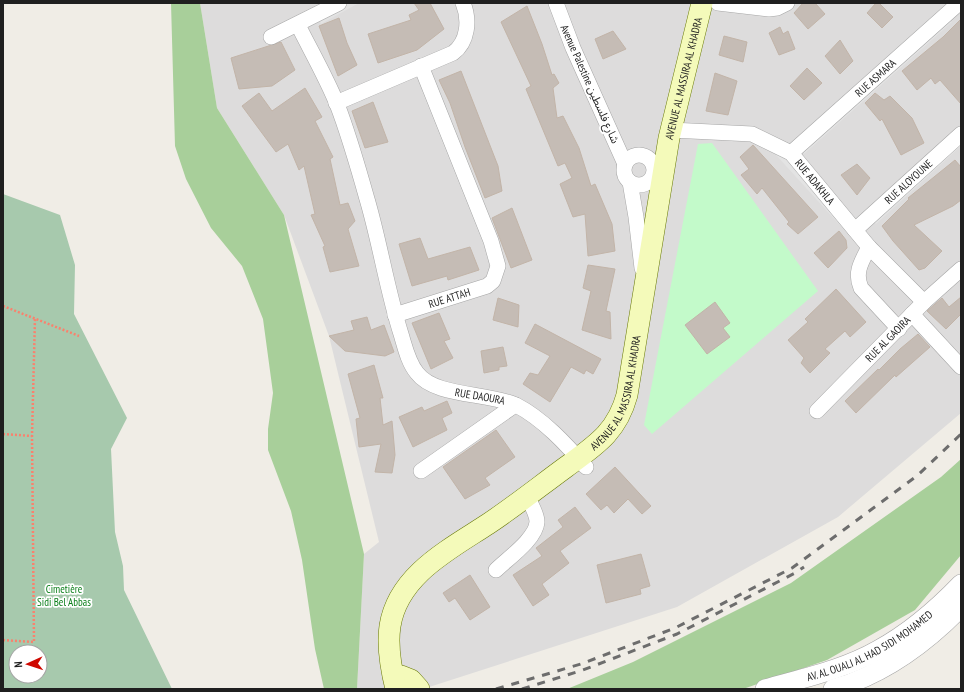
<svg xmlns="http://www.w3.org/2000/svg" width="964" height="692" viewBox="0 0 964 692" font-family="'PT Sans Narrow','Noto Sans Arabic',sans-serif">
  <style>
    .residential { fill: #dddcdc }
    .forest { fill: #a8cf9a }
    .cemetery { fill: #a7c9ad; fill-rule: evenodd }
    .park { fill: #c3faca }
    .parking { fill: #e3e3e3 }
    .building { fill: #c5bcb5; stroke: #c2b4a8 }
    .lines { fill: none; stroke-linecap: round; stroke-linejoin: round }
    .minor-casing { stroke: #a6a6a6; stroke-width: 16 }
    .tertiary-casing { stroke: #a6a6a6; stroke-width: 20 }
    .secondary-casing { stroke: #677805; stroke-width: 22 }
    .path { stroke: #fa816d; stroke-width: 2.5; stroke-dasharray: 2 2; stroke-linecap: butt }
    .minor { stroke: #fff; stroke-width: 15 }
    .tertiary { stroke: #fff; stroke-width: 19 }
    .secondary { stroke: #f4faba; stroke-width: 21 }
    .rail { stroke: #6d6d6d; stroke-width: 3; stroke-dasharray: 8 8; stroke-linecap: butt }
    .labels { text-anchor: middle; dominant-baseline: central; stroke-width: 3.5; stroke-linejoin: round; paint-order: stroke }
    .street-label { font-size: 11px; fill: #1f1f1f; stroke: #fff }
    .park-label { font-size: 11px; fill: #0b7f1a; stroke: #fff }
  </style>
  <rect width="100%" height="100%" fill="#f0ede6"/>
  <!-- residential -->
  <path class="residential" d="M200 3H961V413L838 517 677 607 423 689H357L364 554 379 542 329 336 284 215 217 108Z"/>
  <!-- forest -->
  <g class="forest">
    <path d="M171 3H200L217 108 284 215 364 554 357 689H324L315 649 302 560 291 511 268 450V429L273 393 263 319 242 266 211 228 186 179 175 146Z"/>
    <path d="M961 459V555L915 610 827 660 743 689H567L633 662 791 583 941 477Z"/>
  </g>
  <!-- cemetery -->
  <path class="cemetery" d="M3 194 60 215 75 265 74 314 127 418 111 449 115 532 123 566 124 590 172 689H3ZM16 652H40V676H16Z"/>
  <!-- park -->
  <path class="park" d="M712 143 818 291 652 434 644 425 698 144Z"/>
  <!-- parking -->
  <g class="parking">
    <path d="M349 3H359L321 24 319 19Z"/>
    <path d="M948 20 952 22 804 154 802 150Z"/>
    <path d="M427 88 492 254 488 256 422 91Z"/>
    <path d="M961 139V146L876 224 873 220Z"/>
    <path d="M779 151 850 231 847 233 776 155Z"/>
  </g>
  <!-- building -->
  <g class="building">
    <path d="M414 3H430L444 29 417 50 378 63 368 34 411 20 409 15 419 10Z"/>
    <path d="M803 3H815L825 14 808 29 794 13Z"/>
    <path d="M876 3H879L893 17 882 28 867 13Z"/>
    <path d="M527 6 542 44 552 75 554 74 559 83 553 88 557 118 563 116 579 148 591 186 595 184 612 224 615 251 588 256 585 214 573 217 560 184 572 178 565 163 558 166 526 89 531 86 501 22Z"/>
    <path d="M339 18 347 43 357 65 338 76 319 26Z"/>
    <path d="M961 19V104L940 80 935 84 931 78 917 90 902 71 943 37Z"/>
    <path d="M780 27 783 34 788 31 795 49 779 55 769 33Z"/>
    <path d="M613 31 626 49 603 59 595 39Z"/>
    <path d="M724 36 747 42 743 62 719 55Z"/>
    <path d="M840 40 853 61 840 74 825 56Z"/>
    <path d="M281 42 295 70 272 86 239 89 231 58Z"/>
    <path d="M807 68 822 83 804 100 790 86Z"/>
    <path d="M461 71 498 166 502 191 485 198 465 147 450 103 439 80Z"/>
    <path d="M715 73 737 81 728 115 706 111Z"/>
    <path d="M305 88 322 117 315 121 333 157 330 159 340 205 348 203 355 221 348 229 359 266 330 272 323 247 325 246 311 215 315 214 304 166 299 170 288 144 276 152 242 106 259 93 272 111Z"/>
    <path d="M875 93 884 100 890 96 912 118 924 143 901 155 882 119 880 121 865 103Z"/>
    <path d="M373 102 388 142 365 148 352 111Z"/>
    <path d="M753 145 818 217 798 234 787 224 789 222 762 188 757 194 741 175 749 169 740 157Z"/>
    <path d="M955 160 961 167V200L953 206 914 225 942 251 925 268 919 270 893 241 882 226 909 199 908 198Z"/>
    <path d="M857 164 870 178 857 195 841 175Z"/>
    <path d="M512 208 532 260 511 268 492 218Z"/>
    <path d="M839 231 846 240 847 248 828 268 814 253Z"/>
    <path d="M420 238 428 259 470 247 479 270 448 280 447 276 412 286 399 244Z"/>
    <path d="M588 265 615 269 606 311 610 312 611 339 582 330 591 291 583 288Z"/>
    <path d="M836 289 866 322 850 337 845 331 825 349 830 353 810 373 801 363 804 358 788 340 808 322 805 319Z"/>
    <path d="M961 297V314L946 329 927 311 942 298 949 307Z"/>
    <path d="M498 298 519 305 518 327 493 320Z"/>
    <path d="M715 302 730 323 723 328 730 337 707 354 685 325Z"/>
    <path d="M439 313 450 339 444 341 453 358 431 369 412 323Z"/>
    <path d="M367 317 371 330 384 325 394 352 385 356 345 351 329 336 354 330 351 321Z"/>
    <path d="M535 324 601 359 593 374 586 370 584 374 571 367 550 402 523 384 530 373 538 375 550 356 525 343Z"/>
    <path d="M918 334 930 347 896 377 895 375 856 413 845 401 878 369 879 370 900 349Z"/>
    <path d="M503 347 507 366 499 367V370L484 373 481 351Z"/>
    <path d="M374 365 383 398H380L383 425 392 421 395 455 392 473 375 472 381 444 359 447 356 419 360 418 348 374Z"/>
    <path d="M447 401 452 413 442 418 447 430 413 447 399 417 422 407 424 411Z"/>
    <path d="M496 430 515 457 485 478 490 485 465 499 443 467Z"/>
    <path d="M615 467 651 506 642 514 628 499 614 513 607 505 601 510 586 494Z"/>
    <path d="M575 507 591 528 560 551 569 563 542 584 549 595 533 606 513 575 542 556 536 548 563 527 558 520Z"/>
    <path d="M641 554 650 586 640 589 641 594 606 603 597 565Z"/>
    <path d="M470 575 490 607 470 620 455 598 449 602 443 593Z"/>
  </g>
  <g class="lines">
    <!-- minor casing -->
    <g class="minor-casing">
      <g id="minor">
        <path d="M556 3 573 48 625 164"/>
        <path d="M718 3 769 9 777 8 787 3"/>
        <path id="s1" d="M298 25C311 51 326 77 337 104 349 135 358 167 367 199 380 243 387 290 401 334 405 347 408 362 417 373 435 397 487 392 516 405 543 419 566 444 586 467"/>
        <path d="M271 37 339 3"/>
        <path d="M336 103 453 53C468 42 470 20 463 3"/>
        <path id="s2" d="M671 130 752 134 791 153 869 247 924 302"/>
        <path id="s3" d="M791 153 958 4 961 3"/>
        <circle cx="639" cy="170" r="15"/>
        <path d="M630 182 636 217 642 268"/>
        <path id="s4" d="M855 230 961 134"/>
        <path d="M869 247C862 261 854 272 861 288L899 329"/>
        <path d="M912 314 961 367"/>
        <path id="s5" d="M395 315 487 286 493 281 498 266 491 241 421 66"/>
        <path id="s6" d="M817 411 924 302 961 269"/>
        <path d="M421 471 515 405"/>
        <path d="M496 570C507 559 536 539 537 522 537 516 534 510 531 504"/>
      </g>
    </g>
    <!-- tertiary casing -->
    <g class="tertiary-casing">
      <g id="tertiary">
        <path id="s7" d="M765 689C803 678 843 670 878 650 909 633 937 609 961 584"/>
        <path d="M833 689C882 675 926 643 961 607"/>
      </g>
    </g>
    <!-- secondary casing -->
    <g class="secondary-casing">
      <g id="secondary">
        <path d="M401 676 411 680 419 689"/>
        <path id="s8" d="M396 689C391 669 387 646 390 626 398 575 450 549 488 524 515 506 540 486 566 467 596 445 617 432 627 395L669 138 702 3"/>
      </g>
    </g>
    <!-- path -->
    <g class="path">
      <path d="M3 306 79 336"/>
      <path d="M3 434 32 436"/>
      <path d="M3 640 34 642 32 436 35 318"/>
    </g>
    <!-- minor -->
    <use href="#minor" class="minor"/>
    <!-- tertiary -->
    <use href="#tertiary" class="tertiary"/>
    <!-- secondary -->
    <use href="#secondary" class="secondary"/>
    <!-- rail -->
    <g class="rail">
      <path d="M496 689 581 664 675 628 792 568 918 475 961 434"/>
      <path d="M522 689 583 670 677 634 795 573 804 567"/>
    </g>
  </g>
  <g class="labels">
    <!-- street labels -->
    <g class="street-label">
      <text stroke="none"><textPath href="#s8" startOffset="725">AVENUE AL MASSIRA AL KHADRA</textPath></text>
      <text stroke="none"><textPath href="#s3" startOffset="113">RUE ASMARA</textPath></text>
      <text transform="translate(590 84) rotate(66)">Avenue Palestine شارع فلسطين</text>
      <text stroke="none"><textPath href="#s2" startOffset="162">RUE ADAKHLA</textPath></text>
      <text stroke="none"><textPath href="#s4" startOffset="72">RUE ALOYOUNE</textPath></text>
      <text stroke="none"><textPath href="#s5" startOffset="57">RUE ATTAH</textPath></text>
      <text stroke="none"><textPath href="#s6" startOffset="101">RUE AL GAOIRA</textPath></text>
      <text stroke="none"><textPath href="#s8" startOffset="401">AVENUE AL MASSIRA AL KHADRA</textPath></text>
      <text stroke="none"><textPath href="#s1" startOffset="438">RUE DAOURA</textPath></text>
      <text stroke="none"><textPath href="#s7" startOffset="114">AV. AL OUALI AL HAD SIDI MOHAMED</textPath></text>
    </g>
    <!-- park labels -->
    <g class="park-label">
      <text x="64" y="589">Cimetière<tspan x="64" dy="13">Sidi Bel Abbas</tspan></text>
    </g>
  </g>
  <!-- border -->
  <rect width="964" height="692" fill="none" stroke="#1f1f1f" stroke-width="8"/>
  <!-- north arrow -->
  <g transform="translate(28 664) rotate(267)"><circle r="19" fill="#ffffff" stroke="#a5a5a5"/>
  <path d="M0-3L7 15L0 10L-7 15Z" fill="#cf0800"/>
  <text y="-6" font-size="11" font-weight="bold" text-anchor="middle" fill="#1f1f1f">N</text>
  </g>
</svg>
